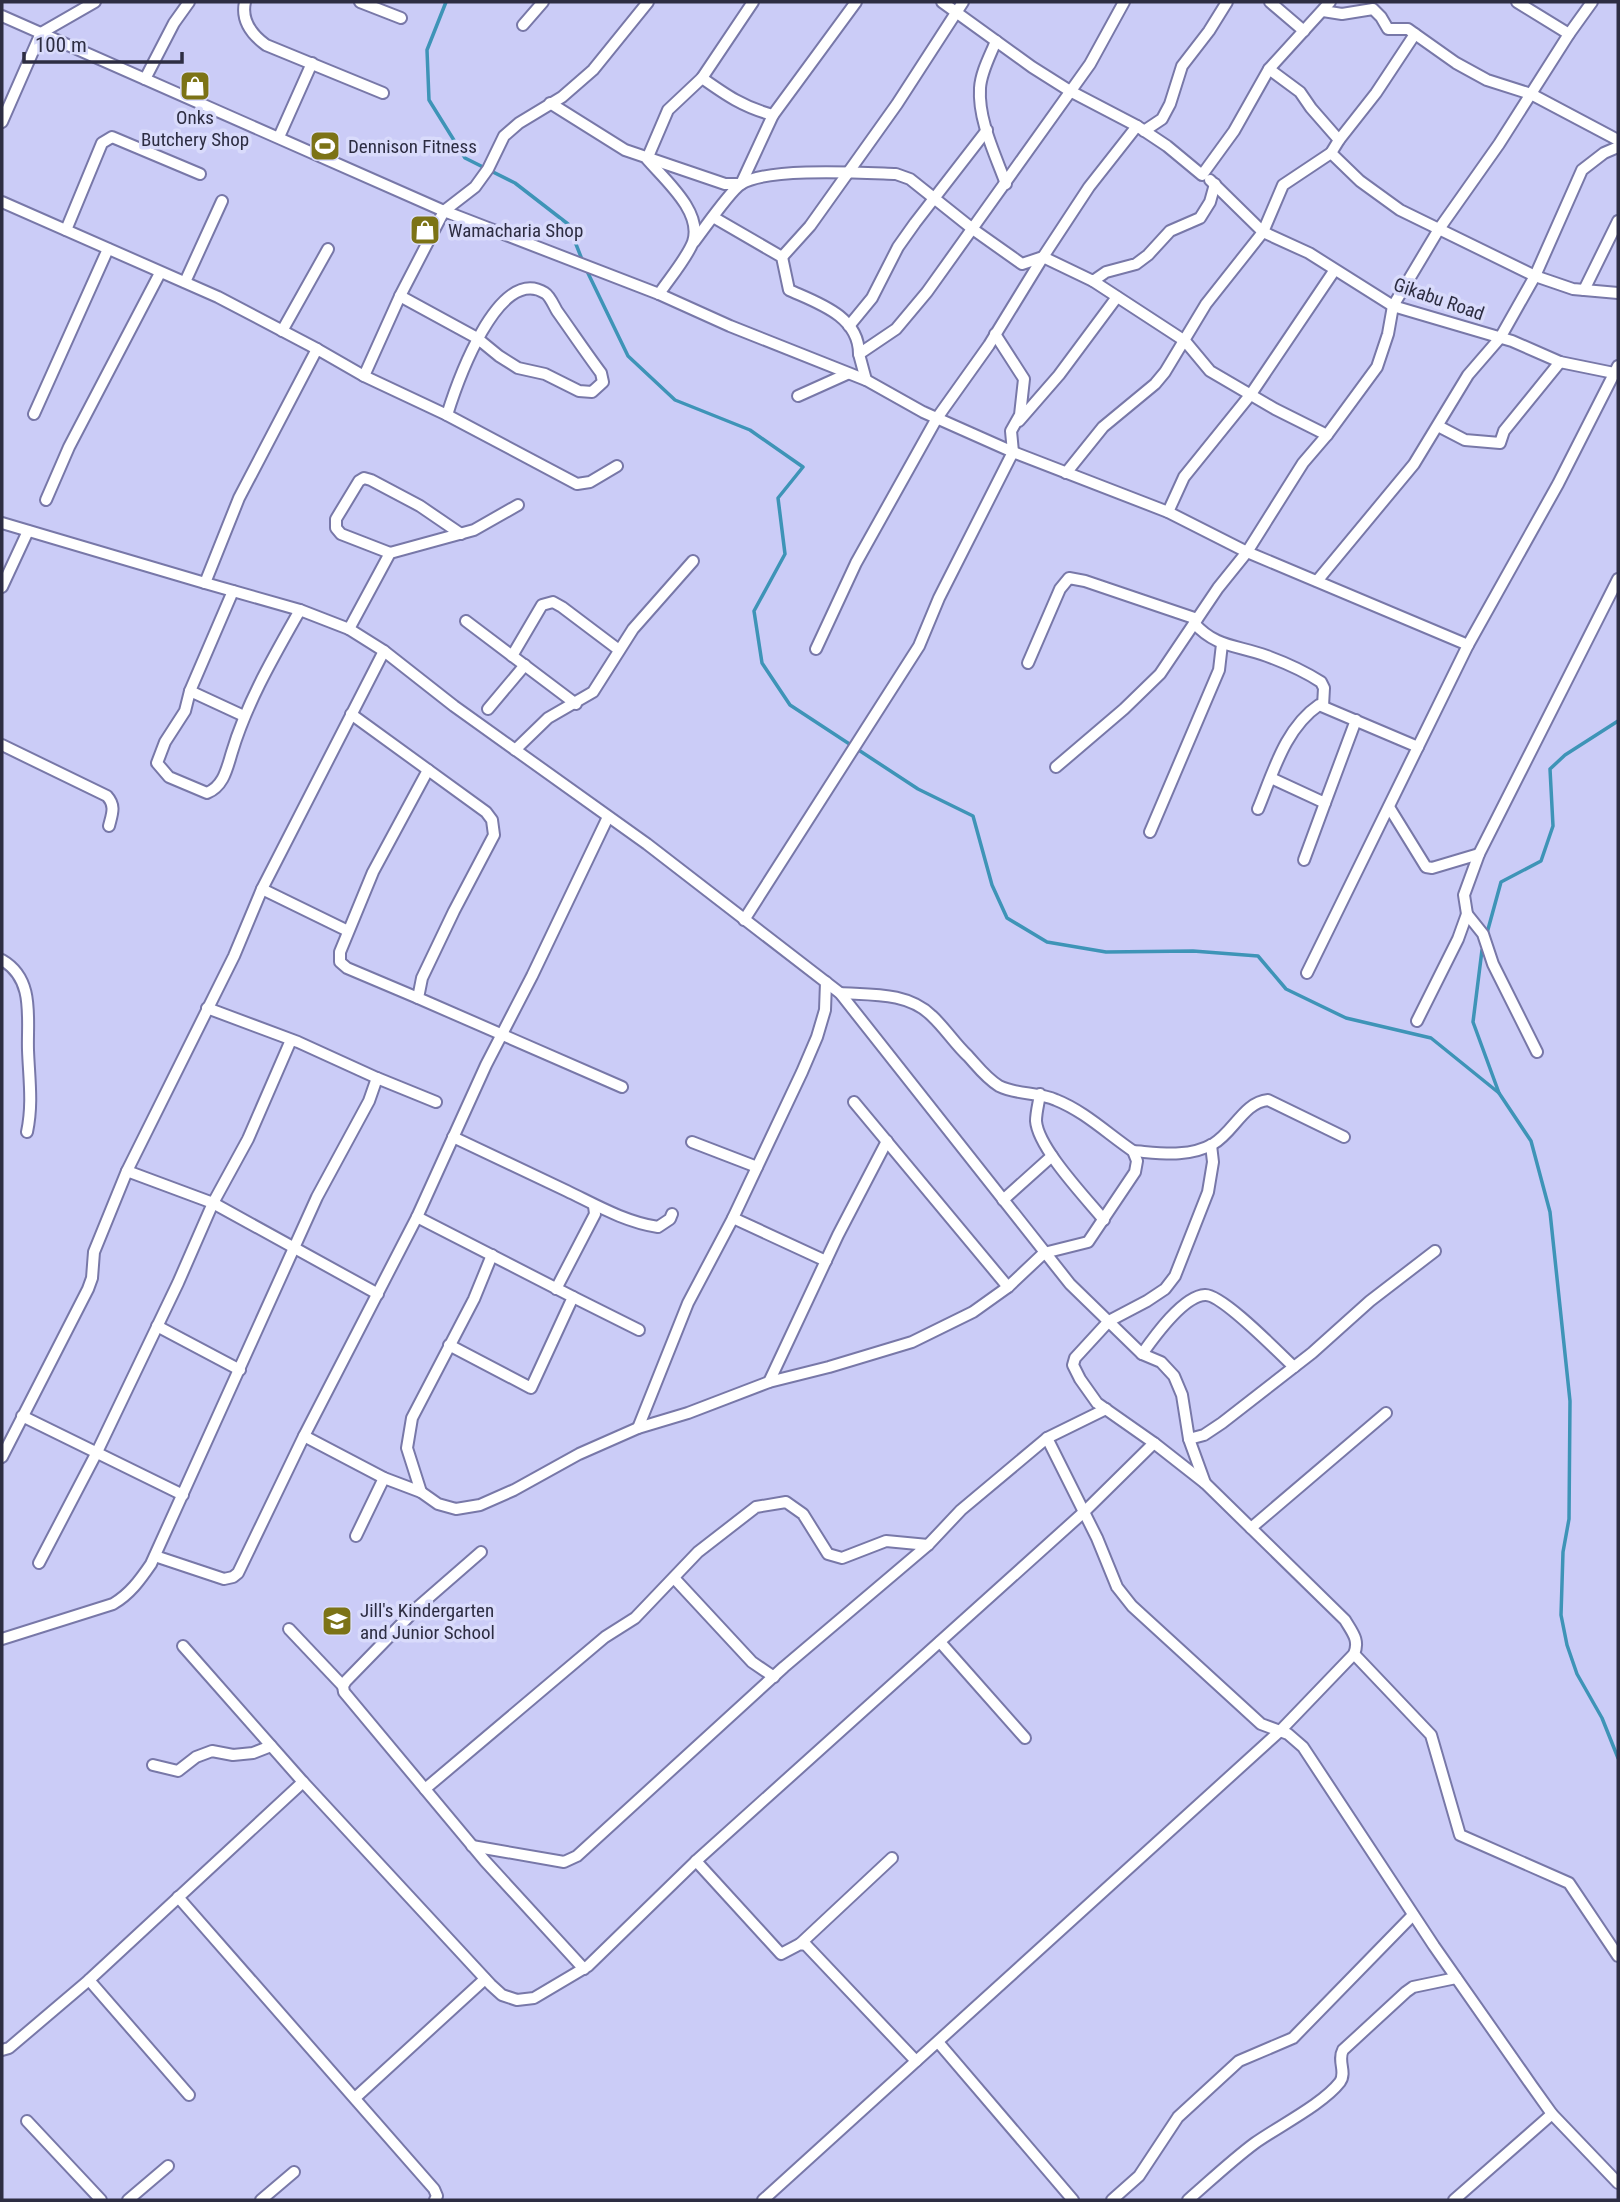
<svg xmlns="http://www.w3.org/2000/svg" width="1620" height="2202" viewBox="0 0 1620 2202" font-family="'Roboto Condensed',sans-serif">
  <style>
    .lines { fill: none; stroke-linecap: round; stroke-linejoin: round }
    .stream { stroke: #3e94b7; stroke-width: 3.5 }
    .minor-casing { stroke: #7878a8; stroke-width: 14 }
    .minor { stroke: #fff; stroke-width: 10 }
    .labels { text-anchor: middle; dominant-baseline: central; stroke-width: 7; stroke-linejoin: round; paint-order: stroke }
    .poi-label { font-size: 19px; fill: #2d2d42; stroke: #d9dbfb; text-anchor: start }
    .street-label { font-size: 19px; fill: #2d2d42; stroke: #d9dbfb }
  </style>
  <rect width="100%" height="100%" fill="#cbccf7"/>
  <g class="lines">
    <!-- stream -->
    <g class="stream">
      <path d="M446 2 427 50 429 100 465 158 515 183 568 224 583 262"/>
      <path d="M586 269 628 356 675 400 750 430 803 467 778 498 785 554 754 611 762 663 790 705 918 789 973 816 992 885 1007 918 1047 942 1106 952 1193 951 1258 956 1286 989 1346 1018 1431 1038 1499 1093 1531 1141 1550 1212 1570 1401 1569 1519 1563 1552 1561 1615 1567 1645 1577 1674 1602 1718 1618 1758"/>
      <path d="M1487 933 1501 882 1541 861 1553 826 1550 769 1565 755 1618 721"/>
      <path d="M1482 950 1473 1022 1499 1093"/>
    </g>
    <!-- minor casing -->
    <g class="minor-casing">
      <g id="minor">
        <path d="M245 2C241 20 251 34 266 45L383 93"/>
        <path d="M360 2 401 18"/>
        <path d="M753 2 702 78 668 110 647 159C665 180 703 212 693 242 687 258 669 279 659 294L730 326 866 380 923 412 1013 452 1011 431 1020 415 1024 379 995 334"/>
        <path d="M942 2 1032 67 1070 91 1137 126 1167 146 1202 175 1234 131 1269 69 1330 2"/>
        <path d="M1270 2 1304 31"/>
        <path d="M1517 2 1569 34"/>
        <path d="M1323 11 1342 14 1373 9 1381 17 1388 29H1408L1415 34 1376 93 1339 140"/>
        <path d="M2 16 444 211 659 294"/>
        <path d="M523 25 543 2"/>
        <path d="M1415 34 1456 63 1487 80 1531 94 1618 140"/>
        <path d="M996 41C990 56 981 72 980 88 978 120 995 154 1006 184"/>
        <path d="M702 78C726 95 743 107 773 115L856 2"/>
        <path d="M145 79 174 23 189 2"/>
        <path d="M550 103 625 150 725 184H741L773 115"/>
        <path d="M2 122 41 33 95 2"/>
        <path d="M1144 131 1162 119 1170 104 1182 66 1209 31 1227 2"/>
        <path d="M279 137 312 63"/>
        <path d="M1331 153 1360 181 1400 210 1535 276 1573 289 1618 293"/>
        <path d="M1210 180 1263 232 1309 253 1393 306 1512 341 1560 362 1614 373"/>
        <path d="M2 202 218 297 317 349"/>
        <path d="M713 217 782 257 789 290C818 303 859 316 859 354"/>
        <path d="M66 230 102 143 112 137 200 174"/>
        <path d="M694 242C704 229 730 191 741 184 767 167 864 173 896 174L910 179 974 230 1022 264 1043 257 1093 281 1106 272 1136 264 1148 255 1170 231 1200 218 1210 202 1215 184"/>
        <path d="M782 257 810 226 897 104 963 2"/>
        <path d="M1093 281 1185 341 1210 371 1275 409 1327 435"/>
        <path d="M185 282 222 201"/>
        <path d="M1584 290 1618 221"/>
        <path d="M400 296 477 338 499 356 518 368 545 374 579 391 592 392 603 382 601 373C586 353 572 332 557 311 554 306 550 296 545 293 498 263 456 386 447 415L577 484 590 482 617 466"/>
        <path d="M849 326 872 298 898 247 915 223 987 130"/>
        <path d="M282 331 328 249"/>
        <path d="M364 376 447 415"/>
        <path d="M866 380 859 354 896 329 927 292 1090 64 1124 2"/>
        <path d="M798 396 847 374"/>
        <path d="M34 414 108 249"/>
        <path d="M1019 421 1059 375 1117 297"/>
        <path d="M1438 426 1465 440 1500 443 1504 431 1560 362"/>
        <path d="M1066 473 1103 427 1155 384 1165 372 1206 304 1263 232 1283 185 1331 153 1339 140 1311 108 1300 92 1269 69"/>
        <path d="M46 500 69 447 160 273"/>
        <path d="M1168 512 1184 477 1251 394 1334 271"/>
        <path d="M2 523 205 583 239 498 317 349 364 376 400 296 444 211 475 187 488 169 504 136 519 123 562 97 593 70 648 2"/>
        <path d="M390 553 341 534 336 528V519L359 481 364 478 371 480 420 506 461 534"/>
        <path d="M1317 581 1414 464 1468 375 1500 338 1535 276 1582 170 1604 153 1618 147"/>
        <path d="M205 583 300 610 349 629 384 651 454 706 647 844 840 993 1070 1284 1142 1354 1161 1362 1174 1376 1182 1395 1189 1439 1205 1483 1345 1620C1352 1632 1360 1640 1354 1654L1280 1731 763 2200"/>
        <path d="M2 587 28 531"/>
        <path d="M233 591 190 691 185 711 165 742 157 763 169 777 207 793C224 786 227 768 232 752 247 702 274 656 300 610"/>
        <path d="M466 621 576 704"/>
        <path d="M1194 623C1216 648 1238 645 1267 656 1286 663 1304 671 1321 682L1324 688 1323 706"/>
        <path d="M349 629 390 553 474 530 518 505"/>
        <path d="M816 649 856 563 937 418 989 345 1043 257 1089 187 1137 126"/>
        <path d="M512 656 542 605 553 602 562 607 619 650"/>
        <path d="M1028 663 1060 589 1069 578 1085 581 1197 619"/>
        <path d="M190 691 244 716"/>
        <path d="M488 709 525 665"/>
        <path d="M351 714 486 812 492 820 494 835 454 911 422 978 418 998 622 1087"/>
        <path d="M2 745 107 796C116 806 112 814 109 826"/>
        <path d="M515 750 548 718 593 692 633 629 693 561"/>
        <path d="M1056 767 1124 709 1160 674 1218 588 1247 552 1303 463 1327 435 1377 367 1388 334 1393 306 1439 229 1499 144 1569 34 1592 2"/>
        <path d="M1271 778 1325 803 1356 720"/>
        <path d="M1389 807 1426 867 1432 868 1479 854"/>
        <path d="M1258 809C1273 773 1285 728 1319 705L1418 747"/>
        <path d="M1150 832 1219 670 1222 644"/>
        <path d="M1304 860 1325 803"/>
        <path d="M262 889 348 931"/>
        <path d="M744 920 919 646 939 598 1013 452 1168 512 1247 552 1468 645 1558 484 1618 366"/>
        <path d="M2 960C35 979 27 1018 28 1050 29 1078 33 1104 27 1132"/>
        <path d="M1307 973 1468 645"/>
        <path d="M418 998 347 968 340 962V952L373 872 428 770"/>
        <path d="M207 1008 298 1042 377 1078"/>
        <path d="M1417 1021 1458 939 1467 914"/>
        <path d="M291 1040 248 1139 213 1203 378 1294"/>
        <path d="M1537 1052 1493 964 1483 934 1467 914 1464 895 1479 854 1618 579"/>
        <path d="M1040 1094C1039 1102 1036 1112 1036 1121 1038 1148 1086 1198 1104 1220"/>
        <path d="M854 1102 1008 1287"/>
        <path d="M453 1137C491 1155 529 1173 567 1191 596 1205 625 1222 658 1227L670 1219 672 1214"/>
        <path d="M692 1142 757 1167"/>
        <path d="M1133 1151C1160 1153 1188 1158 1213 1144 1233 1133 1244 1102 1268 1100L1344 1137"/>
        <path d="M1003 1200 1052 1156"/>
        <path d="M417 1217 573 1297 531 1388 449 1345"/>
        <path d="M733 1218 826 1261"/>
        <path d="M556 1289 595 1214 594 1206"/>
        <path d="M573 1297 639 1330"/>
        <path d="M157 1326 240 1370"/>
        <path d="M1142 1354C1154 1337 1183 1296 1205 1295 1222 1294 1279 1353 1294 1367"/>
        <path d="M769 1382 838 1235 887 1141"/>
        <path d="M22 1416 183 1495"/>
        <path d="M638 1428 688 1303 733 1218 802 1072 817 1037 825 1010 826 982"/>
        <path d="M304 1436 384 1478 421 1492 438 1504 456 1509 480 1505 514 1490 579 1454 638 1428 688 1413 769 1382 829 1367 912 1342 973 1312 1008 1287 1044 1253 1088 1242 1135 1172 1137 1161 1133 1151C1108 1134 1084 1111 1056 1100 1038 1092 1017 1095 999 1086 986 1078 978 1067 968 1056 955 1044 945 1028 932 1016 908 992 871 995 840 993"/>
        <path d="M1047 1438 1097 1538 1117 1587 1132 1606 1261 1724 1288 1734 1303 1747 1434 1946 1532 2086 1552 2114 1618 2183"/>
        <path d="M1189 1439 1204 1435 1222 1423 1312 1353 1370 1301 1435 1251"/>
        <path d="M2 1457 88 1289 92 1278 94 1252 127 1171 234 956 262 889 384 651"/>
        <path d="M1205 1483 1154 1443 1097 1403 1080 1379 1073 1365 1075 1358 1109 1321 1147 1301 1165 1289 1175 1276 1208 1192 1213 1162 1211 1145"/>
        <path d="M421 1492 407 1448 412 1418 474 1299 492 1255"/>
        <path d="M1251 1528 1386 1413"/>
        <path d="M356 1536 384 1478"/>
        <path d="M481 1552 419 1606 346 1681 343 1686 344 1692 485 1861 584 1969"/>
        <path d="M155 1556 224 1579 233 1577 238 1573 304 1436 417 1217 486 1065 532 976 608 817"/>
        <path d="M39 1563 97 1452 178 1283 213 1203 127 1171"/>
        <path d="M674 1578 752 1662 774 1677"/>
        <path d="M289 1629 343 1686"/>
        <path d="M2 1639 113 1604C130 1594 140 1580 151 1564L317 1197 369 1101 377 1078 436 1102"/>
        <path d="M940 1642 1025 1738"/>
        <path d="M183 1646 303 1782 491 1985 502 1995 517 2000 534 1998 588 1966 696 1861 1084 1512 1154 1443"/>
        <path d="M1354 1654 1431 1735 1460 1835 1569 1883 1618 1956"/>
        <path d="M153 1765 178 1771 196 1757 212 1751 233 1755 253 1753 271 1746"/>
        <path d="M425 1789 605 1637 635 1618 698 1552 756 1507 786 1502 803 1514 828 1554 842 1558 886 1541 928 1545"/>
        <path d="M472 1846 564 1862 577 1856 784 1667 928 1545 961 1510 1047 1438 1106 1409"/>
        <path d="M696 1861 781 1954 800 1944 806 1945 916 2061"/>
        <path d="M178 1897 434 2189 437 2196 435 2200"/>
        <path d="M800 1944 892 1858"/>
        <path d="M89 1980 189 2095"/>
        <path d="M938 2042 1073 2200"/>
        <path d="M2 2050 9 2048 89 1980 303 1782"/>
        <path d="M355 2098 485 1979"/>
        <path d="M27 2121 101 2200"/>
        <path d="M128 2200 168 2166"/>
        <path d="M261 2200 294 2172"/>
        <path d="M1112 2200 1139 2176 1178 2117 1239 2061 1293 2038 1413 1915"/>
        <path d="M1188 2200C1210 2181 1232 2160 1255 2143 1279 2126 1323 2104 1340 2082 1347 2072 1337 2061 1343 2050L1406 1992 1413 1987 1456 1978"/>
        <path d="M1454 2200 1552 2114"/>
      </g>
    </g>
    <!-- minor -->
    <use href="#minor" class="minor"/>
  </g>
  <!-- icons -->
  <defs>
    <g id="shop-square" transform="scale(1.575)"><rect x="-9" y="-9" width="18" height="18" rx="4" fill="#7c7316" stroke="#d9dbfb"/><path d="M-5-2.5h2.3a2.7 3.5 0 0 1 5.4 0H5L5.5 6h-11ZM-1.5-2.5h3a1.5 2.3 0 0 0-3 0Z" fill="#fff"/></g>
    <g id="stadium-square" transform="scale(1.575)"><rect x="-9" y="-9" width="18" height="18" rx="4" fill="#7c7316" stroke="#d9dbfb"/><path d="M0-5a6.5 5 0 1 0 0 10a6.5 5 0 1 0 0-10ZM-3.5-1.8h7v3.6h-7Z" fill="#fff"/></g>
    <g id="school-square" transform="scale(1.575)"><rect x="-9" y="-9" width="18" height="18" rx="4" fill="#7c7316" stroke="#d9dbfb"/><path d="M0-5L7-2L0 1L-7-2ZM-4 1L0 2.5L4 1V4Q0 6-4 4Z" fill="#fff"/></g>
  </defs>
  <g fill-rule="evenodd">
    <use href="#shop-square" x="195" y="86"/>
    <use href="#stadium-square" x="325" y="146"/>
    <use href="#shop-square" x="425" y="230"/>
    <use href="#school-square" x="337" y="1621"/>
  </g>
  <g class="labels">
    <!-- poi labels -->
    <g class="poi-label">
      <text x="195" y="117" text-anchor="middle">Onks<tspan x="195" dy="22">Butchery Shop</tspan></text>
      <text x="348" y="146">Dennison Fitness</text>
      <text x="448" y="230">Wamacharia Shop</text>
      <text x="360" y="1610">Jill's Kindergarten<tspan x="360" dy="22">and Junior School</tspan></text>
    </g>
    <!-- street labels -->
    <g class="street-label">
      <text transform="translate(1439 299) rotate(19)">Gikabu Road</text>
    </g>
  </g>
  <!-- border -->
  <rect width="1620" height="2202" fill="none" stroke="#2d2d42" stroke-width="7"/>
  <!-- scale -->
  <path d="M24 52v10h158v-10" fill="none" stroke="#2d2d42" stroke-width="3.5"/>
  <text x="35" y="52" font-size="21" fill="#2d2d42" stroke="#d9dbfb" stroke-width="5" paint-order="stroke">100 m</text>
</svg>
